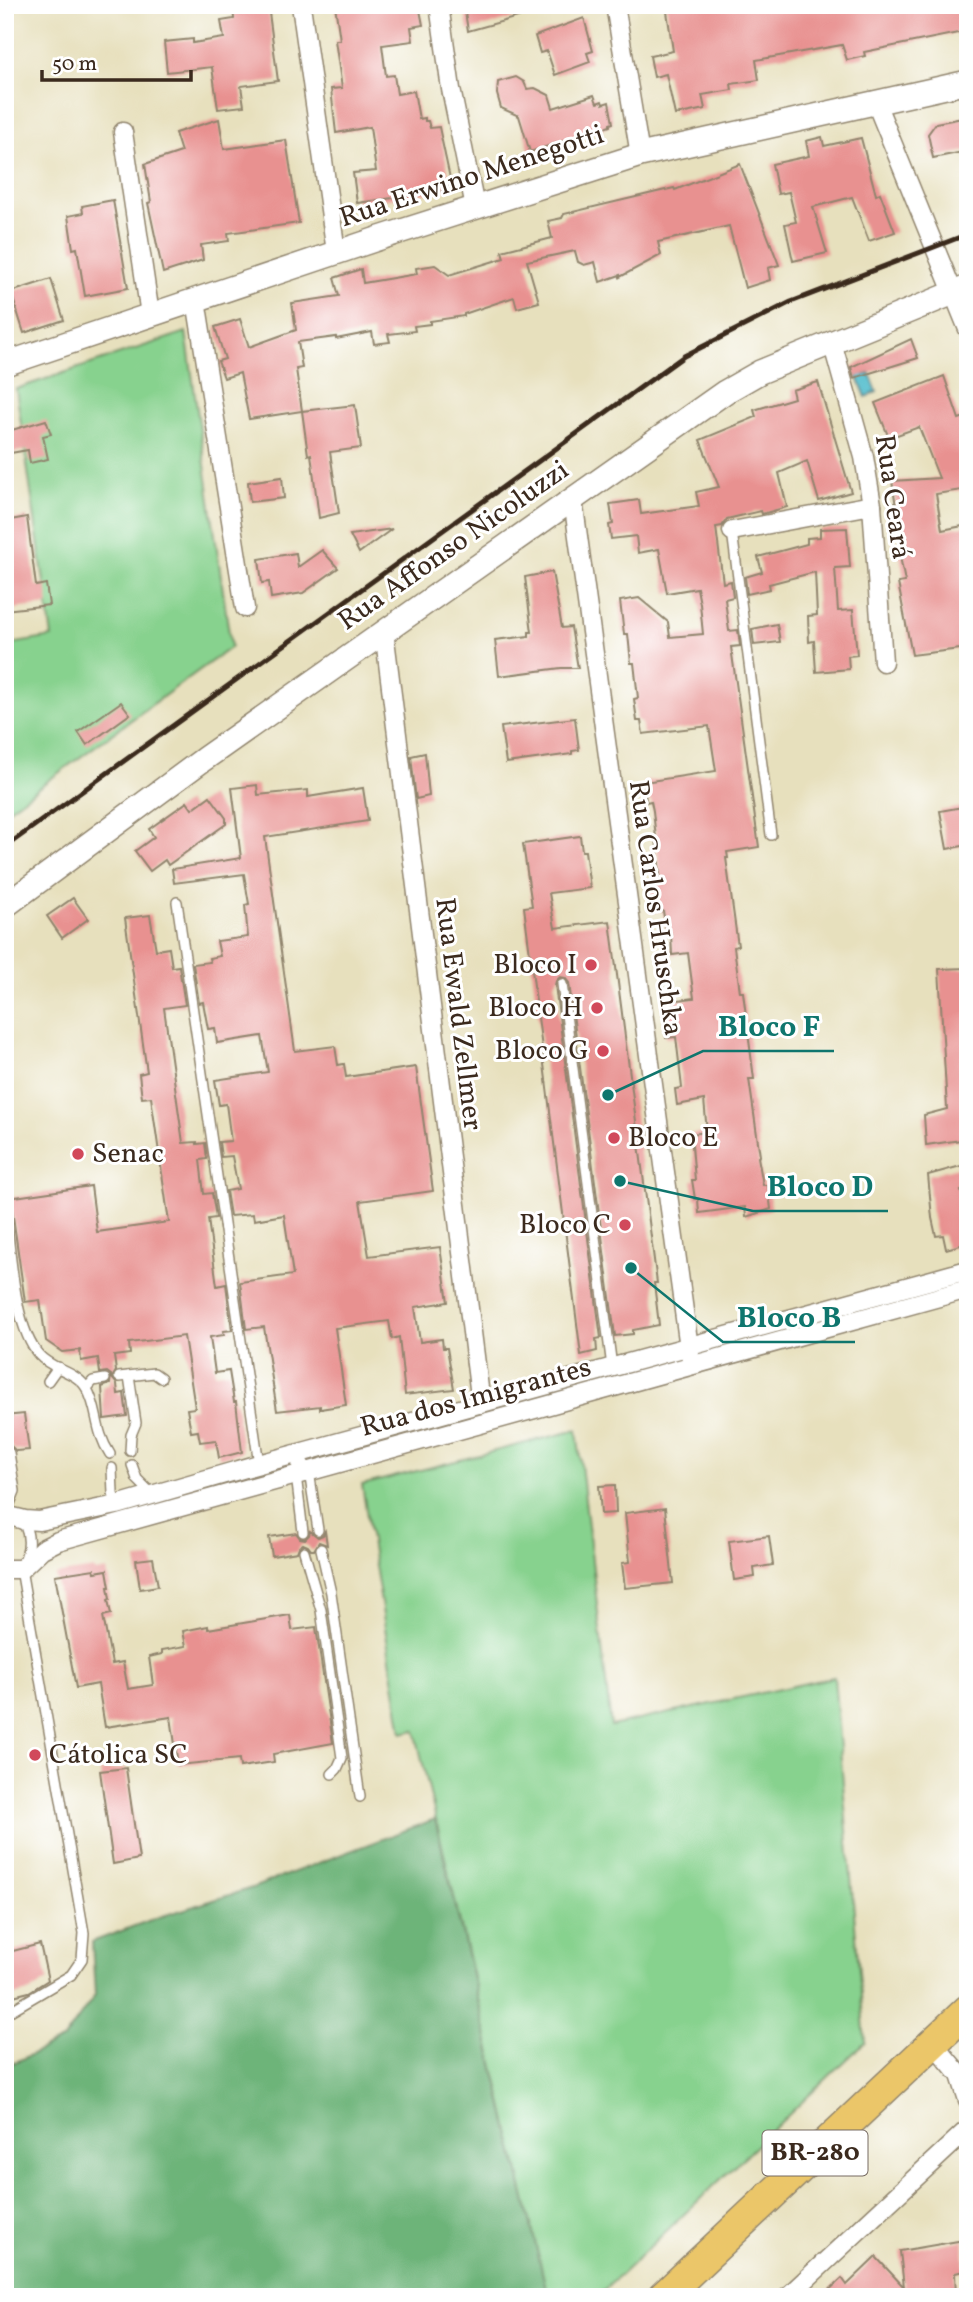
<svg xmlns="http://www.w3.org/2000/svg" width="973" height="2302" viewBox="0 0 973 2302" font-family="Vollkorn,serif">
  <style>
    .green { fill: #87d28e; stroke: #617e56; stroke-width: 2 }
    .forest { fill: #6db479; stroke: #546f4c; stroke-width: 2 }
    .water { fill: #52bdcd; stroke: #467476; stroke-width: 2 }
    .building { fill: #e89190 }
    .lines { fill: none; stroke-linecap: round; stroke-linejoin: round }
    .service-casing { stroke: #91856e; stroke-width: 12 }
    .minor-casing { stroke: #91856e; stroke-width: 21 }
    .tertiary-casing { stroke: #91856e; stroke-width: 26 }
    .trunk-casing { stroke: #91856e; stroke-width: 33 }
    .service { stroke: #fff; stroke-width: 9 }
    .minor { stroke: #fff; stroke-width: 18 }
    .tertiary { stroke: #fff; stroke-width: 23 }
    .trunk { stroke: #ebc669; stroke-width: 30 }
    .rail { stroke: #3b2a1e; stroke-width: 5 }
    .poi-dot { fill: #d1495b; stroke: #fff; stroke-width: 2.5 }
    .labels { text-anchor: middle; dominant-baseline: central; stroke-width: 6; stroke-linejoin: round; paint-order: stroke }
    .shield { fill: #fff; stroke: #766a62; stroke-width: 2 }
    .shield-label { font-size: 26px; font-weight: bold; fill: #3b2a1e }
    .street-label { font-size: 28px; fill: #3b2a1e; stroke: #fff }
    .poi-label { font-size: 28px; fill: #3b2a1e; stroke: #fff; text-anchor: end }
    .leader { fill: none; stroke: #0f766e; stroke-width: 2.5 }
    .callout-dot { fill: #0f766e; stroke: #fff; stroke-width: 2.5 }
    .callout-label { font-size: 30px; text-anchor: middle; font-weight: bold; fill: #0f766e; stroke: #fff; stroke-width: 6; stroke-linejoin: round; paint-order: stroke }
  </style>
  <rect width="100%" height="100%" fill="#fff"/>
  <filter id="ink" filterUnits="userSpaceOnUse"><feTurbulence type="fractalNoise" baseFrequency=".0143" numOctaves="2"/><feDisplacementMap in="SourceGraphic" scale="14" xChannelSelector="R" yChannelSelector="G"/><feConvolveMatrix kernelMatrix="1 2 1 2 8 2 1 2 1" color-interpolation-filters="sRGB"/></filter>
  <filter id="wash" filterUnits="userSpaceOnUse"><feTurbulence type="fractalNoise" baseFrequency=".00686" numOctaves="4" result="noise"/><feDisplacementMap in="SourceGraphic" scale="28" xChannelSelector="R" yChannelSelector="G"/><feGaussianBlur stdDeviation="1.57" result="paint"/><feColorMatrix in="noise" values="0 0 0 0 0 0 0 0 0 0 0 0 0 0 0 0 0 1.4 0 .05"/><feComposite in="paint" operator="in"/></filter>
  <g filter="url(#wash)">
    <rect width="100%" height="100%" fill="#e7e0bd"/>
    <!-- green -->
    <g class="green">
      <path d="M186 332 231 647 5 812V645L52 637 16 389Z"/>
      <path d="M577 1430 611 1726 834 1677 865 2042 597 2297H548L415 1730 402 1733 362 1485Z"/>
    </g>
    <!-- forest -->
    <path class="forest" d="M435 1819 548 2297H5V2067L64 2039 95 1995 92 1942 153 1919 252 1888Z"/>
    <!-- water -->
    <path class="water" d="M862 370 865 375 870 374 877 392 866 397 856 373Z"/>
    <g id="blocks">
      <!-- building -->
      <g class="building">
        <path d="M233 5H268L278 81 241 86 244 106 218 109 212 67 167 72 164 42 193 39V43L224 38 221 21 234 19Z"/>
        <path d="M335 5H390L391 10 419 5 423 25 411 27 413 41 382 45 386 76 394 75 397 94 414 91 419 119 425 118V121H428L430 128 439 127 451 183 448 188 443 191 357 203 353 173 376 171 370 127 336 133 331 89 342 88 335 40H340Z"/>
        <path d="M464 5H542L543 10 468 31Z"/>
        <path d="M666 5H968V31L864 52 865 56 847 60 842 45 756 60 759 80 731 84 732 90 702 95 705 109 675 115 666 74 654 77 650 56 673 51Z"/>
        <path d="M584 18 593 51 587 53 590 62 555 75 547 51 540 53 535 36Z"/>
        <path d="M516 77 524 82 527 89 535 88 549 95 553 108 594 95 597 103 602 101 603 104 609 102 613 123 610 124V126L530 152 519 116 501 108 497 94 498 82Z"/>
        <path d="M968 117V151L933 158 928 134 936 123Z"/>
        <path d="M219 119 224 149 286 140 299 223 228 233 229 241 201 245 203 260 163 273 148 203 151 202 145 164 181 152 175 133Z"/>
        <path d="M822 137 824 146 861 138 876 195 880 193 895 232 869 241 852 197 813 207 827 253 793 261 785 224 796 222 789 192 778 194 772 164 809 156 806 141Z"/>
        <path d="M740 164 779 265 768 268 770 280 745 288 729 226 658 242 661 255 620 277V275L600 282 595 262 584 265 578 262 575 251 527 261 539 302 517 308 514 297 464 314V316L430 321V324L414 326 415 331 388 334 390 342 374 344 372 332 336 339V337L298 342 302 368 296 369 302 411 249 419 240 373 224 378 218 361 225 359 215 327 240 319 249 347 296 330 292 303 339 296 334 278 361 269 363 283 417 274 416 268 435 265 449 275 504 258 502 251 552 238 548 221 562 218 564 214 674 188 675 190Z"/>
        <path d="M113 200 128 288 85 296 77 248 73 249 68 216 83 213 82 206Z"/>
        <path d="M51 279 64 320 24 333 11 292Z"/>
        <path d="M911 339 918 358 854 378 851 367Z"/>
        <path d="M944 376 959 419 968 416V489L936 494 942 530 968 525V648L912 655 898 583 905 582 899 551 903 550 892 481 939 478 919 427 889 438 875 403Z"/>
        <path d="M818 382 851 492 819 501 807 461 779 473 787 507 762 514 761 511 727 519 722 526 716 527 723 583 731 581 733 597 725 599 729 631 738 630 740 646 731 647 759 847 727 852 728 858H726L738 946 734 947 740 992H743L754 1079H749L760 1156 758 1157 763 1185H768L771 1209 746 1217 745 1207 699 1213 698 1199H695L692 1180H695L691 1134 707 1132 704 1100 677 1105 675 1089 682 1088 676 1037 666 1038 662 1002 694 998 688 953 672 955 671 934 667 935 663 911 650 912 646 885 661 883 653 811 651 801 646 802 644 782 716 771 709 726 643 734 641 721H637L634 699 638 698 634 663H631L628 634H624L620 601 639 598 668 622 670 637 703 634 700 604 697 588 667 593 659 549 638 553 636 536 611 539 609 525 613 524 610 504 639 500 641 514 699 506 696 492 719 487 700 440 756 417 754 410 794 398 792 390Z"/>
        <path d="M355 405 361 448 330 452 339 513 319 518 311 454 308 455 302 411Z"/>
        <path d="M46 420 51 434 43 436 48 459 30 463 28 450 5 454V432Z"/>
        <path d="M282 477 284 498 250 502 248 482Z"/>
        <path d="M27 517 36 586 46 584 49 605 5 610V521Z"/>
        <path d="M847 528 850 567 835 568 838 611 853 610 857 655 848 656 849 669 816 672 814 641 809 642 808 616 817 615 815 572 769 584 770 589 747 594 745 577 762 572 758 557 807 544V538L820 537V529Z"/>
        <path d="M392 529 359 553 350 535Z"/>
        <path d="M322 550 338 568 303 593 271 598 269 582 262 583 259 559 296 553 298 567Z"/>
        <path d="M552 572 562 628 571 627 578 668H561L499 676 495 640 529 636V632H532L525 577Z"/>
        <path d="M777 624 780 642 754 645 752 629Z"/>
        <path d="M121 702 130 714 87 745 78 732Z"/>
        <path d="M575 718 579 750 572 751V754L506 763 501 727Z"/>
        <path d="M425 753 429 796 416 799 411 756Z"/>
        <path d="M257 785 258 795 308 790V797L363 788 368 821 265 837 295 1051 335 1046 338 1065 344 1064 346 1077 416 1067 433 1191 360 1201 369 1256 440 1247 448 1302 415 1307 420 1342 442 1339 443 1348H447L454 1389 405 1395 399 1337 392 1339 389 1321 335 1328 346 1405 320 1409V1406L277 1411 264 1327 246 1329 240 1282 293 1275 284 1215 254 1220 253 1214 230 1216 226 1191 238 1189 232 1156 221 1157 219 1142 231 1141 226 1104 219 1105 215 1080 268 1072 262 1036 217 1043 215 1028 208 1029 203 1002 199 1003 193 964 210 962 209 958 220 956 217 941 248 937 245 905 249 904 244 874 174 883 172 869 241 858 232 788Z"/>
        <path d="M210 796 226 818V824L168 865 165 860 150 871 135 851 154 837 149 829 187 802 192 809Z"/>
        <path d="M968 806V845L947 849 940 811Z"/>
        <path d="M580 836 582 851H585L590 888 549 893 555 928 610 921 657 1283H654L659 1325 633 1330V1334L615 1336 569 983 565 978 560 977 556 981 555 985 601 1338 596 1339 597 1351 581 1355 524 907 532 906 523 844Z"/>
        <path d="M73 898 88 919 62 938 47 916Z"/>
        <path d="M150 915 156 950 169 948 172 967 179 966 185 1005 164 1008 183 1143 197 1142V1144L205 1143 207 1159 200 1160 204 1194 212 1193 216 1218 208 1219 217 1286 226 1284 232 1330 223 1331 224 1335 210 1337 215 1373 229 1371 234 1402H236L242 1452 219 1458 216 1440 200 1442 198 1431 191 1432 187 1409 195 1408 184 1336 129 1343 130 1354 114 1356 116 1371 112 1378 117 1384 118 1394 124 1393 127 1416 104 1419 102 1387 110 1384 111 1375 107 1372 100 1373 98 1358 81 1361 80 1350 62 1352 46 1341 40 1300 25 1302 12 1209 8 1198 91 1186 97 1232 169 1222 151 1097 142 1098 139 1074 147 1072 125 918Z"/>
        <path d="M968 968V1139L926 1145 924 1115 947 1109 939 969Z"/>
        <path d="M968 1164V1189L961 1191 968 1216V1243L946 1249 943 1235 936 1236 932 1218 928 1175Z"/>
        <path d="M24 1414 29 1450 16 1451 11 1446 5 1447V1416Z"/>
        <path d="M615 1485 616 1513 601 1514 599 1486Z"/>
        <path d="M665 1508 673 1583 625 1588 622 1563 630 1562 625 1513Z"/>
        <path d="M310 1531 318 1537 323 1535 325 1531 327 1545 319 1542 314 1550H311L308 1546 303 1544 299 1547 297 1552 272 1556 269 1537 296 1533 300 1538 305 1539 309 1535Z"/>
        <path d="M769 1536 773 1565 754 1568 755 1577 734 1580 729 1541Z"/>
        <path d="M153 1558 158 1586 140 1589 136 1560Z"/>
        <path d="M94 1569 95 1572 107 1570 110 1587H108L110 1599 108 1600 111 1614 103 1616 112 1664 123 1662 128 1689 153 1685 149 1657 162 1654V1650L186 1646 183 1631 208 1626V1629L290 1615 292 1630 316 1627 333 1743 273 1754 274 1762 240 1767 239 1759 178 1765 171 1717 105 1727 98 1684 76 1688 55 1575Z"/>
        <path d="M126 1768 139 1859 113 1864 100 1771Z"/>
        <path d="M40 1944 48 1980 29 1992 9 1997 5 1984V1953Z"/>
        <path d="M964 2240V2271L955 2273 956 2297H822L842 2278 847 2285 876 2257 904 2287 900 2251Z"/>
      </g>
    </g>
  </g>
  <g filter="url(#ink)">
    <use href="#blocks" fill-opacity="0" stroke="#91856e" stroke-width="2"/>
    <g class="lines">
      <!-- service casing -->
      <g class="service-casing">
        <g id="service">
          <path d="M732 531 771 835"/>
          <path d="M177 902 259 1464"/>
          <path d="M562 984 612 1367"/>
          <path d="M5 1210C11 1249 13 1326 39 1355 52 1370 77 1371 87 1389 99 1410 94 1430 110 1454"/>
          <path d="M129 1376 136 1423 131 1435 130 1451"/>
          <path d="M119 1377 154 1373 161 1378"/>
          <path d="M48 1381 58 1367"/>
          <path d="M87 1388 93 1381 105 1379"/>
          <path d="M298 1454 309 1471 318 1530"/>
          <path d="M298 1454 296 1475 303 1532"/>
          <path d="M132 1465 137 1479 153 1495"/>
          <path d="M112 1468 113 1494 118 1507"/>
          <path d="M5 1516 15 1491 9 1453"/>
          <path d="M321 1549 331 1593 360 1797"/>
          <path d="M304 1551 321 1610 342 1758 337 1769 332 1774"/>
          <path d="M5 2014 71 1975 82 1959 84 1933 21 1569C27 1554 32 1542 25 1526L19 1523"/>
        </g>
      </g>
      <!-- minor casing -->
      <g class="minor-casing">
        <g id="minor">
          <path d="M301 5 336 252"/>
          <path d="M439 5 451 89 475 207"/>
          <path d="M615 5 640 155"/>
          <path d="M876 103 968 329"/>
          <path d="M123 132 150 315"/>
          <path d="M196 300 245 608"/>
          <path d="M832 342 864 457 872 505 883 662"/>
          <path d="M573 500 690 1355"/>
          <path d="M732 531 872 505"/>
          <path d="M384 631 481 1404"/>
          <path d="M5 1515 25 1520 39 1521 117 1505 259 1464 968 1270"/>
          <path d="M5 1569H21L42 1549 58 1541 968 1289"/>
          <path d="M933 2043 960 2075 968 2100"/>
          <path d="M787 2297 968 2129"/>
        </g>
      </g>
      <!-- tertiary casing -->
      <g class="tertiary-casing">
        <g id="tertiary">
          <path d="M5 364 380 238 640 155 968 82"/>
          <path d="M5 906 204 759 725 392 760 372 968 287"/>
        </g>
      </g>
      <!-- trunk casing -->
      <g class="trunk-casing">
        <path id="trunk" d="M663 2297 968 2010"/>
      </g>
      <!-- service -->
      <use href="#service" class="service"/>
      <!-- minor -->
      <use href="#minor" class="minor"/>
      <!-- tertiary -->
      <use href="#tertiary" class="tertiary"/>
      <!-- trunk -->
      <use href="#trunk" class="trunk"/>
      <!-- rail -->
      <path class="rail" d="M5 847 684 356 791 302 968 234"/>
    </g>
  </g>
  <!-- markers -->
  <g class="poi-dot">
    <circle cx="591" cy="965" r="7"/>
    <circle cx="597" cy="1008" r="7"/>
    <circle cx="603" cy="1051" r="7"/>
    <circle cx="614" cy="1138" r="7"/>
    <circle cx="78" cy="1154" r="7"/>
    <circle cx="625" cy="1225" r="7"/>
    <circle cx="35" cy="1755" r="7"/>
  </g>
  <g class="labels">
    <!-- shield labels -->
    <rect class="shield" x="762.5" y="2130.5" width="105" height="45" rx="5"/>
    <g class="shield-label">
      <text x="815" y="2153">BR-280</text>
    </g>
    <!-- street labels -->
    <g class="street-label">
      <text transform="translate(472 177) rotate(-18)">Rua Erwino Menegotti</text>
      <text transform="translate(892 497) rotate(82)">Rua Ceará</text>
      <text transform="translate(454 546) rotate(-35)">Rua Affonso Nicoluzzi</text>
      <text transform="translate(655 908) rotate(82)">Rua Carlos Hruschka</text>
      <text transform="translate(458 1014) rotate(83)">Rua Ewald Zellmer</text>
      <text transform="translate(476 1398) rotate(-15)">Rua dos Imigrantes</text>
    </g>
    <!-- poi labels -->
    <g class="poi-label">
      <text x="577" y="965">Bloco I</text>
      <text x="583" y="1008">Bloco H</text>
      <text x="589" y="1051">Bloco G</text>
      <text x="628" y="1138" text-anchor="start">Bloco E</text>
      <text x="92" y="1154" text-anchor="start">Senac</text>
      <text x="611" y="1225">Bloco C</text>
      <text x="49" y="1755" text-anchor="start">Cátolica SC</text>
    </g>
  </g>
  <!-- callouts -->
  <path class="leader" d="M608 1095L703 1051H834M620 1181L753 1211H888M631 1268L723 1342H855"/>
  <g class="callout-dot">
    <circle cx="608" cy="1095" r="7"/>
    <circle cx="620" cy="1181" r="7"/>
    <circle cx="631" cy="1268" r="7"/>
  </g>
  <g class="callout-label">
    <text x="769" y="1036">Bloco F</text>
    <text x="820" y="1196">Bloco D</text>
    <text x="789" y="1327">Bloco B</text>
  </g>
  <!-- margin -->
  <rect width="973" height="2302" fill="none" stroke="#fff" stroke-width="28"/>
  <!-- scale -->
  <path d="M42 70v10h149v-10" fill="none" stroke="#3b2a1e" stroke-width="3.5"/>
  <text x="52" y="70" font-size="21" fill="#3b2a1e" stroke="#ffffff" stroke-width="5" paint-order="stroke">50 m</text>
</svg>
